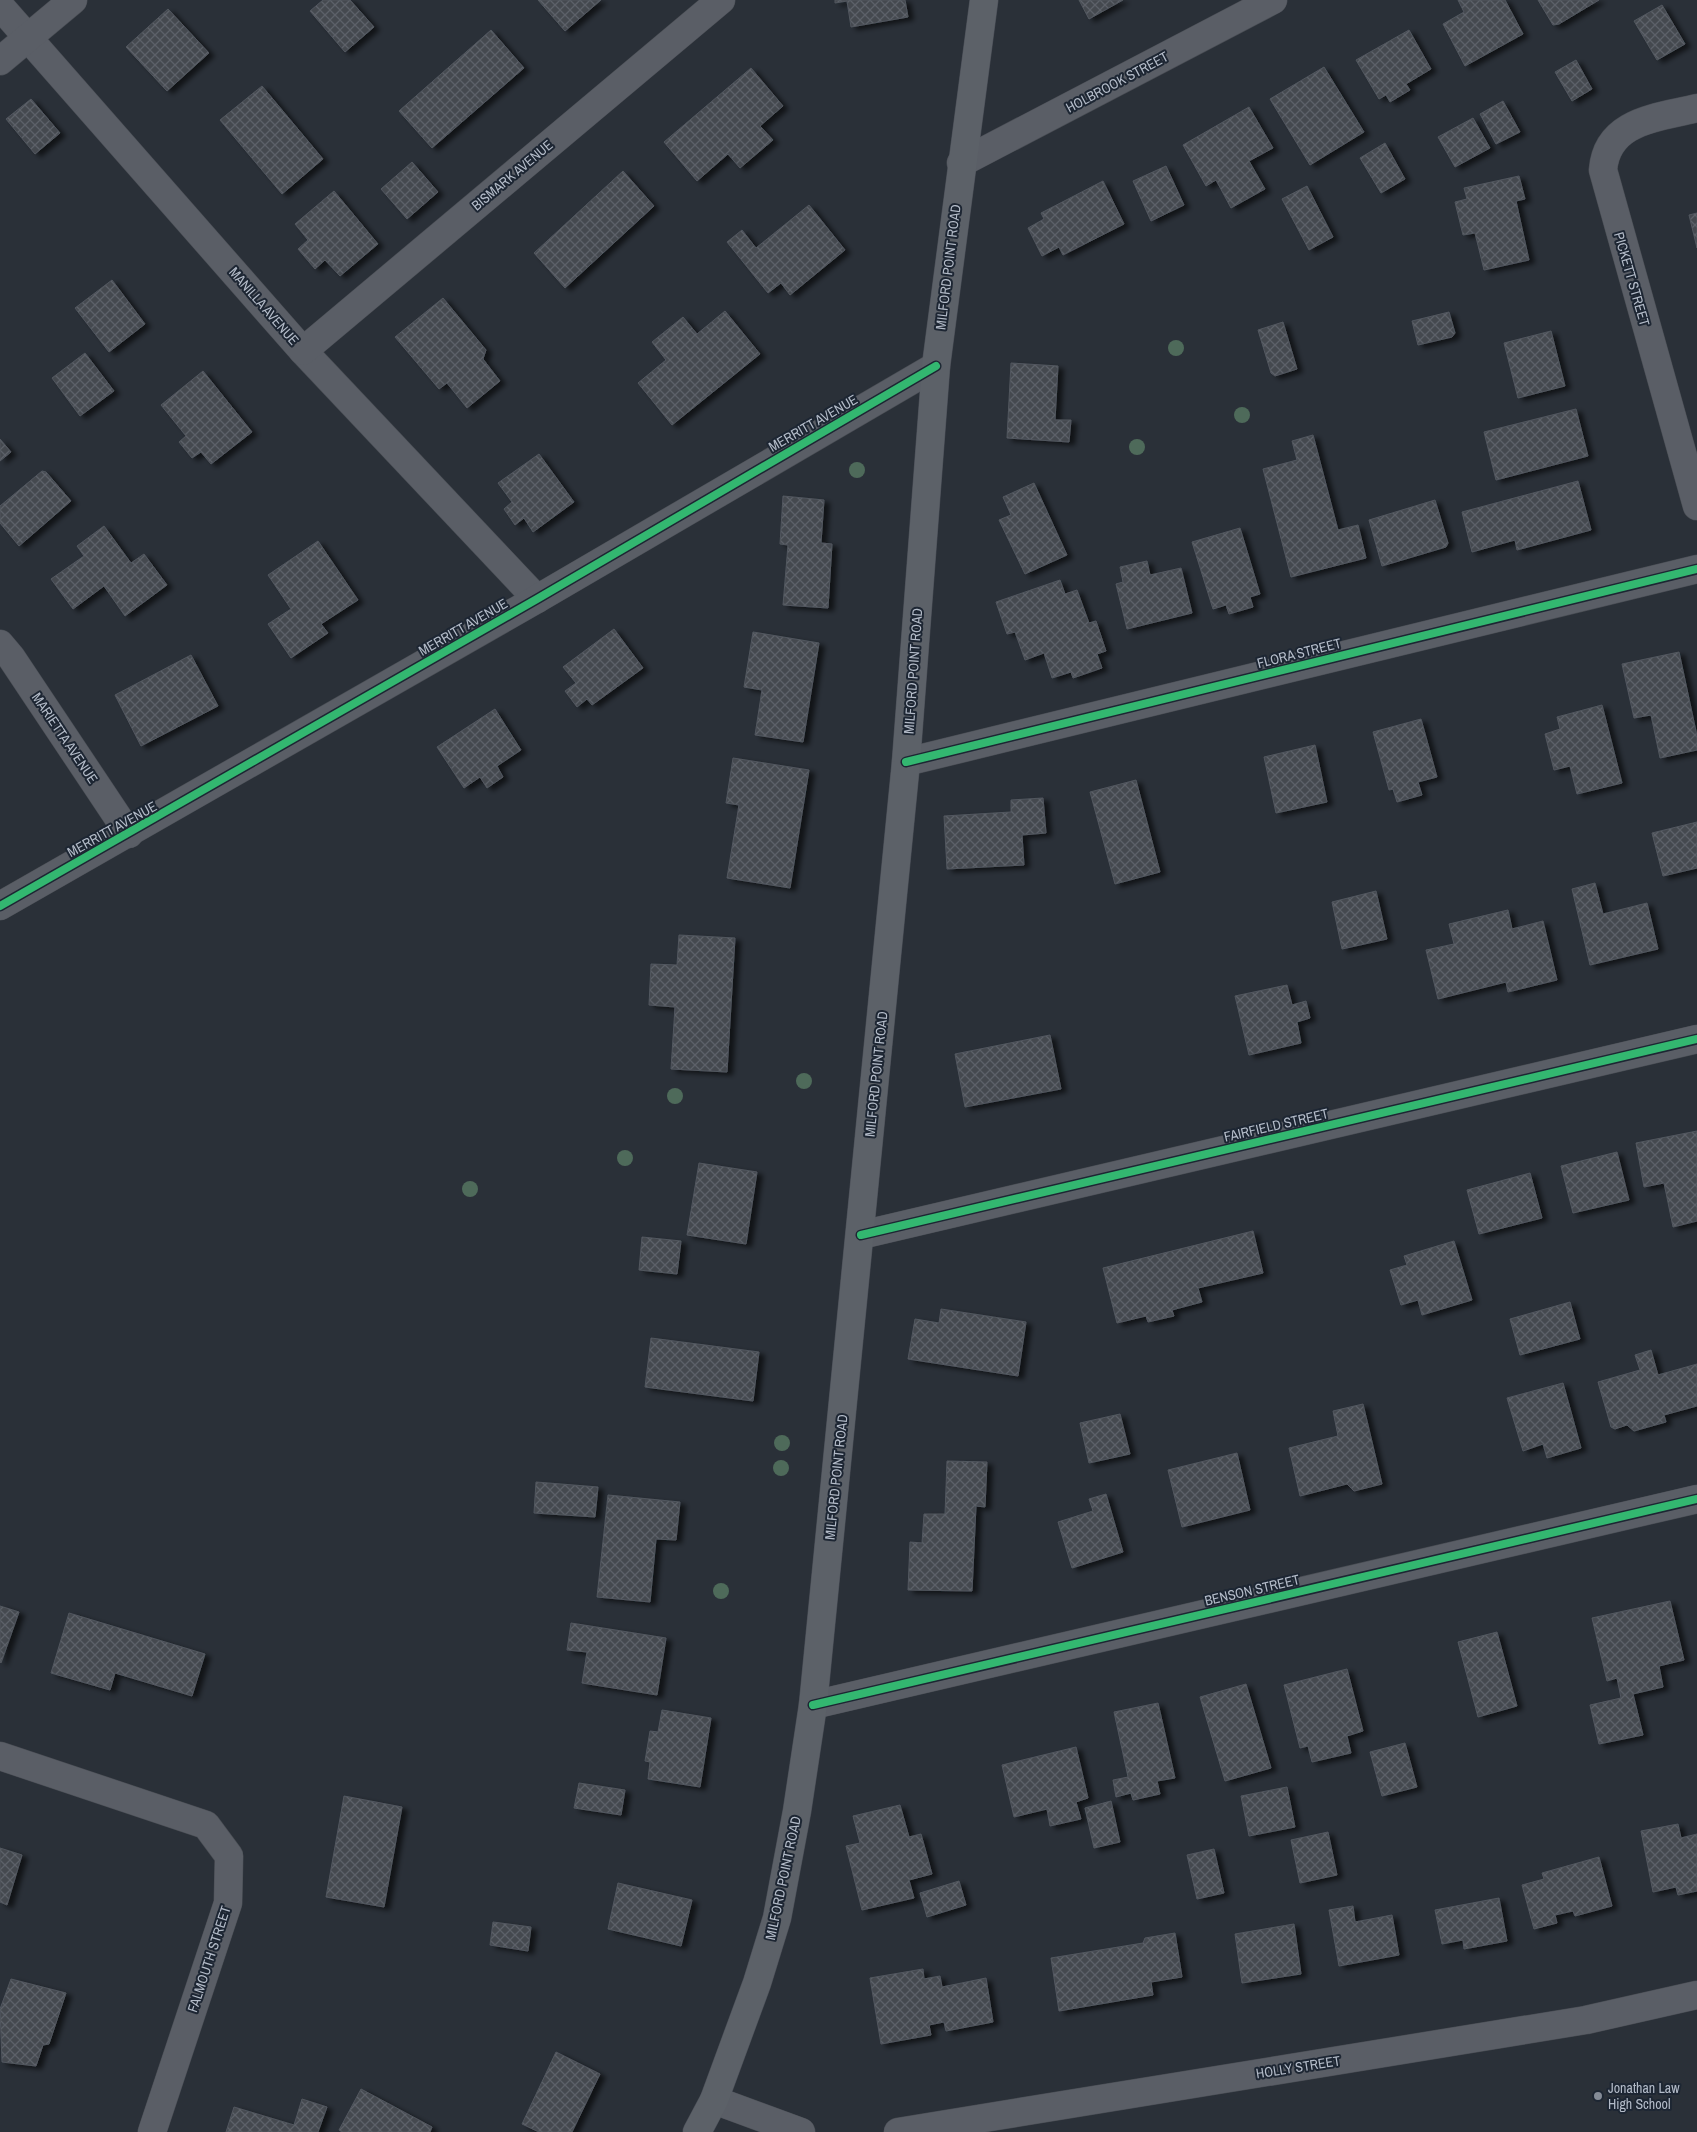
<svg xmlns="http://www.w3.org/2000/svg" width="1697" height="2132" viewBox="0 0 1697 2132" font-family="'Archivo Narrow',sans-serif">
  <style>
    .building { fill: url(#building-cross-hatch); stroke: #52575f; filter: url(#shadow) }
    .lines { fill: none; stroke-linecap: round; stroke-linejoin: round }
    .minor-casing { stroke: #484c53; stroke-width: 29 }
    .major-casing { stroke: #484c55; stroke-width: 29 }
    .minor { stroke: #5a5e66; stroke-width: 28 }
    .major { stroke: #5c6168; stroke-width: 28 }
    .cycleway-casing { stroke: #1d2633; stroke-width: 11 }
    .cycleway { stroke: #33b770; stroke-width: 8 }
    .tree { fill: #4e6a5a }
    .poi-dot { fill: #848b96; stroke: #1d2633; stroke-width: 2 }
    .labels { text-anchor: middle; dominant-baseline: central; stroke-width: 4; stroke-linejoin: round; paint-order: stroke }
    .street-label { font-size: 14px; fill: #b4bcc9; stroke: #1d2633 }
    .poi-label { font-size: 14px; fill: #b4bcc9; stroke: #1d2633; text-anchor: start }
  </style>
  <defs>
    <pattern id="building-cross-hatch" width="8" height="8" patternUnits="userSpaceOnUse" patternTransform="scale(1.25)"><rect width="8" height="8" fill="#444950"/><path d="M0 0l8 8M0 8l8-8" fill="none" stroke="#5d6168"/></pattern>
    <filter id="shadow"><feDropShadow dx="5.5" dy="3" stdDeviation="2.5" flood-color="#0009"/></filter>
  </defs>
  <rect width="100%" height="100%" fill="#2a3038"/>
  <!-- building -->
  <g class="building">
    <path d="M323 0H350L374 27 345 52 310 11Z"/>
    <path d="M538 0H601L565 31Z"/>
    <path d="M835 0H905L908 17 851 27 847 1 835 3Z"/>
    <path d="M1079 0H1123L1089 19Z"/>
    <path d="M1458 0H1505L1523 34 1465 66 1443 24 1464 12Z"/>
    <path d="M1538 0H1599L1559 24 1553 25Z"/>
    <path d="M1662 5 1685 44 1657 60 1634 21Z"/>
    <path d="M168 9 209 53 167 91 126 47Z"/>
    <path d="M491 30 524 68 432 148 399 111Z"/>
    <path d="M1409 30 1431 69 1406 84 1410 90 1390 102 1386 95 1379 99 1356 60Z"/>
    <path d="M1576 60 1592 89 1572 101 1555 72Z"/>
    <path d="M1324 67 1364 132 1310 165 1270 99Z"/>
    <path d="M751 68 783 106 760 126 773 140 740 168 728 154 697 181 664 142Z"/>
    <path d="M262 86 323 159 282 194 220 120Z"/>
    <path d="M31 99 60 133 35 154 6 119Z"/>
    <path d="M1503 101 1520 132 1496 144 1480 114Z"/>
    <path d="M1249 107 1273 148 1249 161 1265 189 1231 208 1216 180 1206 186 1183 145Z"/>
    <path d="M1473 118 1490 148 1455 167 1438 137Z"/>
    <path d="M1385 143 1405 179 1381 193 1360 158Z"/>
    <path d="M412 162 438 192 407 219 381 189Z"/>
    <path d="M1166 166 1184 205 1151 221 1133 181Z"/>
    <path d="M623 171 654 206 565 288 534 253Z"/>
    <path d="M1519 176 1525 199 1516 201 1529 260 1484 270 1475 233 1463 235 1455 202 1467 199 1464 188Z"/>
    <path d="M1103 181 1124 224 1063 255 1059 247 1042 256 1028 228 1044 219 1041 213Z"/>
    <path d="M1307 186 1333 237 1309 250 1282 199Z"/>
    <path d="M334 191 378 244 340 276 325 260 315 269 298 249 308 240 295 224Z"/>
    <path d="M809 205 845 250 790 295 781 283 768 293 727 242 742 230 756 248Z"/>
    <path d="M1697 213V248L1689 215Z"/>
    <path d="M112 280 145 324 109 352 75 308Z"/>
    <path d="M443 298 486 350 483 359 500 381 467 408 447 383 439 389 395 337Z"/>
    <path d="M725 311 760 354 672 425 638 383 666 360 652 342 683 317 697 334Z"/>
    <path d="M1449 312 1455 333 1452 337 1418 345 1412 321Z"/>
    <path d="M1283 322 1297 369 1275 376 1271 373 1258 330Z"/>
    <path d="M1551 331 1565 386 1518 398 1504 343Z"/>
    <path d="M85 353 114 391 80 416 52 378Z"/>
    <path d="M1011 363 1058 366 1055 420H1071L1069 442 1007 438Z"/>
    <path d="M203 371 252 432 211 464 201 452 192 458 179 442 186 436 161 405Z"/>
    <path d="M1576 409 1588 456 1496 480 1484 432Z"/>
    <path d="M1313 435 1338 530 1358 525 1366 558 1291 577 1263 469 1297 460 1292 441Z"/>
    <path d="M0 439 11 452 0 461Z"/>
    <path d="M539 454 574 502 533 532 524 518 515 525 504 509 512 502 498 483Z"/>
    <path d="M42 471 46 472 71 501 19 546 0 523V506Z"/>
    <path d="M1578 481 1591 530 1517 550 1515 540 1472 552 1462 512Z"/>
    <path d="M1034 483 1067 555 1025 574 999 520 1011 515 1003 497Z"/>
    <path d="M783 496 824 500 821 543 832 544 828 608 783 605 788 545 780 544Z"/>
    <path d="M1435 500 1448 543 1446 547 1382 566 1369 520Z"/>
    <path d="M104 526 131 563 144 554 167 585 125 616 104 586 73 609 51 579 84 556 77 546Z"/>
    <path d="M1240 528 1260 594 1250 597 1253 607 1229 614 1226 605 1213 609 1192 542Z"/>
    <path d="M318 541 358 600 321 624 328 633 291 658 268 624 291 609 268 575Z"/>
    <path d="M1147 561 1150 575 1181 568 1192 613 1127 629 1116 584 1123 582 1120 567Z"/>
    <path d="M1060 580 1065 594 1077 590 1089 623 1096 621 1106 651 1097 654 1102 668 1073 678 1071 672 1052 678 1044 653 1025 660 1015 632 1007 634 996 602Z"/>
    <path d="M614 629 643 668 592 705 587 699 577 707 565 691 576 683 563 667Z"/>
    <path d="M753 632 819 643 803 742 755 735 762 690 744 687Z"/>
    <path d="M1679 652 1697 736V750L1660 758 1651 715 1634 718 1622 664Z"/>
    <path d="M191 655 218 706 141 746 115 695Z"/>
    <path d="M1602 705 1622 783 1577 794 1570 766 1554 770 1545 734 1560 729 1557 717Z"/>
    <path d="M495 709 521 750 497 766 503 777 487 788 480 777 464 788 437 747Z"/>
    <path d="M1421 719 1437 777 1418 782 1422 795 1397 802 1393 789 1389 790 1373 732Z"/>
    <path d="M1315 745 1327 802 1276 813 1264 757Z"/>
    <path d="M733 758 809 770 790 888 727 878 739 805 726 803Z"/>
    <path d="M1136 780 1160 872 1115 884 1090 792Z"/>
    <path d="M1043 798 1046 833 1022 835 1024 865 947 869 944 816 1011 812V800Z"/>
    <path d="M1697 822V868L1663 876 1652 833Z"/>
    <path d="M1595 883 1603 914 1647 903 1658 949 1590 965 1572 889Z"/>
    <path d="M1376 891 1387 939 1342 949 1332 902Z"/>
    <path d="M1508 910 1512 929 1543 921 1557 980 1508 992 1506 982 1438 999 1426 950 1454 944 1449 924Z"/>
    <path d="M679 935 735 938 727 1072 671 1069 675 1007 649 1005 651 964 677 965Z"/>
    <path d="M1287 985 1292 1005 1306 1001 1310 1018 1297 1022 1301 1043 1249 1055 1235 996Z"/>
    <path d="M1050 1035 1061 1089 965 1107 955 1054Z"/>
    <path d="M1697 1131V1221L1673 1227 1664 1183 1644 1187 1636 1143Z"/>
    <path d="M1617 1152 1629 1200 1573 1213 1561 1166Z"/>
    <path d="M699 1163 757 1172 746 1244 687 1235Z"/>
    <path d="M1530 1173 1542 1218 1479 1234 1467 1190Z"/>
    <path d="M1253 1231 1263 1273 1198 1288 1202 1302 1172 1310 1174 1316 1148 1322 1146 1316 1117 1323 1103 1268Z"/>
    <path d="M642 1237 681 1241 677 1274 639 1270Z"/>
    <path d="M1454 1241 1472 1300 1422 1315 1418 1300 1401 1305 1390 1270 1407 1265 1404 1256Z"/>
    <path d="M1570 1302 1580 1339 1520 1355 1510 1319Z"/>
    <path d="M941 1309 1026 1322 1018 1376 908 1359 915 1319 939 1323Z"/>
    <path d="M651 1338 759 1352 753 1401 645 1387Z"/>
    <path d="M1651 1350 1658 1375 1697 1364V1406L1664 1415 1666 1422 1634 1431 1627 1425 1615 1429 1611 1427 1598 1382 1640 1370 1635 1355Z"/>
    <path d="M1563 1383 1581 1448 1547 1458 1543 1444 1523 1451 1507 1398Z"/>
    <path d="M1363 1404 1382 1484 1354 1491 1347 1484 1300 1496 1289 1448 1338 1436 1333 1411Z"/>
    <path d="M1120 1414 1130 1454 1089 1463 1080 1423Z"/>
    <path d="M1237 1453 1250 1510 1182 1527 1168 1470Z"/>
    <path d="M947 1461 987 1462 985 1507 976 1506 972 1591 908 1590 910 1542 922 1543 924 1514H945Z"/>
    <path d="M536 1482 598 1487 595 1517 534 1513Z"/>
    <path d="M1106 1494 1123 1552 1072 1568 1058 1522 1093 1511 1089 1499Z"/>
    <path d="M608 1495 680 1502 676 1540 656 1539 650 1602 597 1597Z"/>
    <path d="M1670 1601 1684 1660 1659 1666 1663 1687 1633 1694 1643 1735 1599 1744 1590 1705 1621 1698 1617 1678 1607 1681 1592 1618Z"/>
    <path d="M0 1606 19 1612 1 1663 0 1662Z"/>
    <path d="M69 1613 205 1654 192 1696 115 1673 110 1690 51 1673Z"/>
    <path d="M571 1623 666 1638 657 1695 582 1683 587 1652 567 1650Z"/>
    <path d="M1497 1632 1517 1706 1478 1717 1458 1642Z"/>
    <path d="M1347 1669 1363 1731 1347 1736 1351 1753 1312 1762 1308 1746 1300 1748 1284 1685Z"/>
    <path d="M1246 1684 1271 1768 1225 1781 1200 1697Z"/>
    <path d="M1158 1703 1175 1778 1157 1781 1160 1794 1133 1800 1131 1793 1116 1797 1113 1780 1128 1777 1114 1712Z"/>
    <path d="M662 1710 711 1718 700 1787 648 1779 650 1762 645 1761 650 1731 658 1732Z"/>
    <path d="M1405 1743 1417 1787 1382 1796 1370 1752Z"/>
    <path d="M1076 1747 1088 1798 1076 1802 1081 1819 1050 1826 1047 1809 1014 1817 1002 1765Z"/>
    <path d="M579 1783 625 1790 621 1815 574 1808Z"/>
    <path d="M1287 1787 1295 1827 1249 1836 1241 1796Z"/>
    <path d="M344 1796 402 1807 384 1907 326 1897Z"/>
    <path d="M1111 1801 1120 1842 1094 1848 1085 1808Z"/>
    <path d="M900 1805 909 1837 921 1834 932 1874 909 1880 914 1898 862 1910 846 1846 860 1843 853 1816Z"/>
    <path d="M1678 1824 1681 1838 1697 1834V1891L1678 1895 1676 1887 1653 1892 1641 1831Z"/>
    <path d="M1328 1832 1337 1875 1300 1883 1291 1840Z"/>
    <path d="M0 1848 22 1855 7 1905 0 1902Z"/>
    <path d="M1214 1849 1224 1893 1197 1899 1187 1855Z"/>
    <path d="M1599 1857 1612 1906 1575 1916 1573 1911 1555 1915 1557 1923 1534 1929 1522 1885 1544 1879 1542 1873Z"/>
    <path d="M959 1881 966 1905 927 1917 920 1893Z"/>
    <path d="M618 1883 692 1900 681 1946 608 1929Z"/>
    <path d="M1499 1898 1507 1941 1464 1949 1463 1940 1442 1944 1435 1910Z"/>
    <path d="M1353 1906 1355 1922 1392 1915 1399 1955 1339 1966 1329 1910Z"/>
    <path d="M493 1922 531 1927 528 1951 490 1945Z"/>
    <path d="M1294 1924 1301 1974 1242 1983 1235 1934Z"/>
    <path d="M1175 1933 1182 1977 1151 1982 1153 1995 1059 2011 1051 1958 1143 1943 1145 1938Z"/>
    <path d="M923 1969 924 1979 940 1976 942 1987 986 1978 993 2022 946 2031 944 2022 929 2025 931 2035 881 2044 870 1978Z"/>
    <path d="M11 1979 66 1993 49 2044 43 2045 36 2066 2 2062 0 2009Z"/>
    <path d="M556 2052 600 2074 572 2132H539L522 2124Z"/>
    <path d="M361 2089 432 2127 430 2132H342L339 2130Z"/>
    <path d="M302 2099 327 2107 318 2132H226L234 2107 294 2125Z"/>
  </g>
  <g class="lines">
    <!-- minor casing -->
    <g class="minor-casing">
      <g id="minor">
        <path d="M0 6 303 351 537 599"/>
        <path d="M0 61 73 0"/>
        <path d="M1697 108C1658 118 1607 120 1603 170L1697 506"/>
        <path d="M961 163 1273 0"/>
        <path d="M303 351 721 0"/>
        <path d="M0 644 11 657 129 834"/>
        <path d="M906 762 1697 569"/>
        <path d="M0 906 537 599 936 366"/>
        <path d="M861 1235 1697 1039"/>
        <path d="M813 1705 1697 1499"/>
        <path d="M0 1756 206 1825 229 1856 228 1903 152 2132"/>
        <path d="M714 2100 801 2132"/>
        <path d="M898 2132 1586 2020 1697 1995"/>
      </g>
    </g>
    <!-- major casing -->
    <g class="major-casing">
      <path id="major" d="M697 2132 714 2100 757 1983 777 1918 797 1811 813 1705 906 762 936 366 984 0"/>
    </g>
    <!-- minor -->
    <use href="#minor" class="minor"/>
    <!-- major -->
    <use href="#major" class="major"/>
    <!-- cycleway casing -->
    <g class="cycleway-casing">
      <g id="cycleway">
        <path d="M906 762 1697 569"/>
        <path d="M0 906 537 599 936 366"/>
        <path d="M861 1235 1697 1039"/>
        <path d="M813 1705 1697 1499"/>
      </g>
    </g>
    <!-- cycleway -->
    <use href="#cycleway" class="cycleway"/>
  </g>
  <!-- trees -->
  <g class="tree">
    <circle cx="1176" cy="348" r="8"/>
    <circle cx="1242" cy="415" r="8"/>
    <circle cx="1137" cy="447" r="8"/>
    <circle cx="857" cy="470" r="8"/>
    <circle cx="804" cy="1081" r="8"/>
    <circle cx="675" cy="1096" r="8"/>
    <circle cx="625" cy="1158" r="8"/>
    <circle cx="470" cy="1189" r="8"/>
    <circle cx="782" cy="1443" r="8"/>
    <circle cx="781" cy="1468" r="8"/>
    <circle cx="721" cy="1591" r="8"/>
  </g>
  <!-- markers -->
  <circle class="poi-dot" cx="1598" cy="2096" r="5"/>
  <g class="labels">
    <!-- street labels -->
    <g class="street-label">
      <text transform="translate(1117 82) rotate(-28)">HOLBROOK STREET</text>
      <text transform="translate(512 175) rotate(-40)">BISMARK AVENUE</text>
      <text transform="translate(948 267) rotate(-83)">MILFORD POINT ROAD</text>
      <text transform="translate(1632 279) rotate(74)">PICKETT STREET</text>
      <text transform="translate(264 306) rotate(49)">MANILLA AVENUE</text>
      <text transform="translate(813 423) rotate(-30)">MERRITT AVENUE</text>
      <text transform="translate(463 627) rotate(-30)">MERRITT AVENUE</text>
      <text transform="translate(1299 653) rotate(-14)">FLORA STREET</text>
      <text transform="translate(913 671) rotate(-86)">MILFORD POINT ROAD</text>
      <text transform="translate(65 738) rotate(56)">MARIETTA AVENUE</text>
      <text transform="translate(112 829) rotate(-29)">MERRITT AVENUE</text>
      <text transform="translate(876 1074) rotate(-84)">MILFORD POINT ROAD</text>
      <text transform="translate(1276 1125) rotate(-13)">FAIRFIELD STREET</text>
      <text transform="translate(836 1477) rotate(-84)">MILFORD POINT ROAD</text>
      <text transform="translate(1252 1590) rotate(-13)">BENSON STREET</text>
      <text transform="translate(783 1878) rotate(-78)">MILFORD POINT ROAD</text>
      <text transform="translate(209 1959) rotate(-72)">FALMOUTH STREET</text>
      <text transform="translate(1298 2067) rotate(-9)">HOLLY STREET</text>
    </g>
    <!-- poi labels -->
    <g class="poi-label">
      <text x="1608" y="2088">Jonathan Law<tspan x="1608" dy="16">High School</tspan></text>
    </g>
  </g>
</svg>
